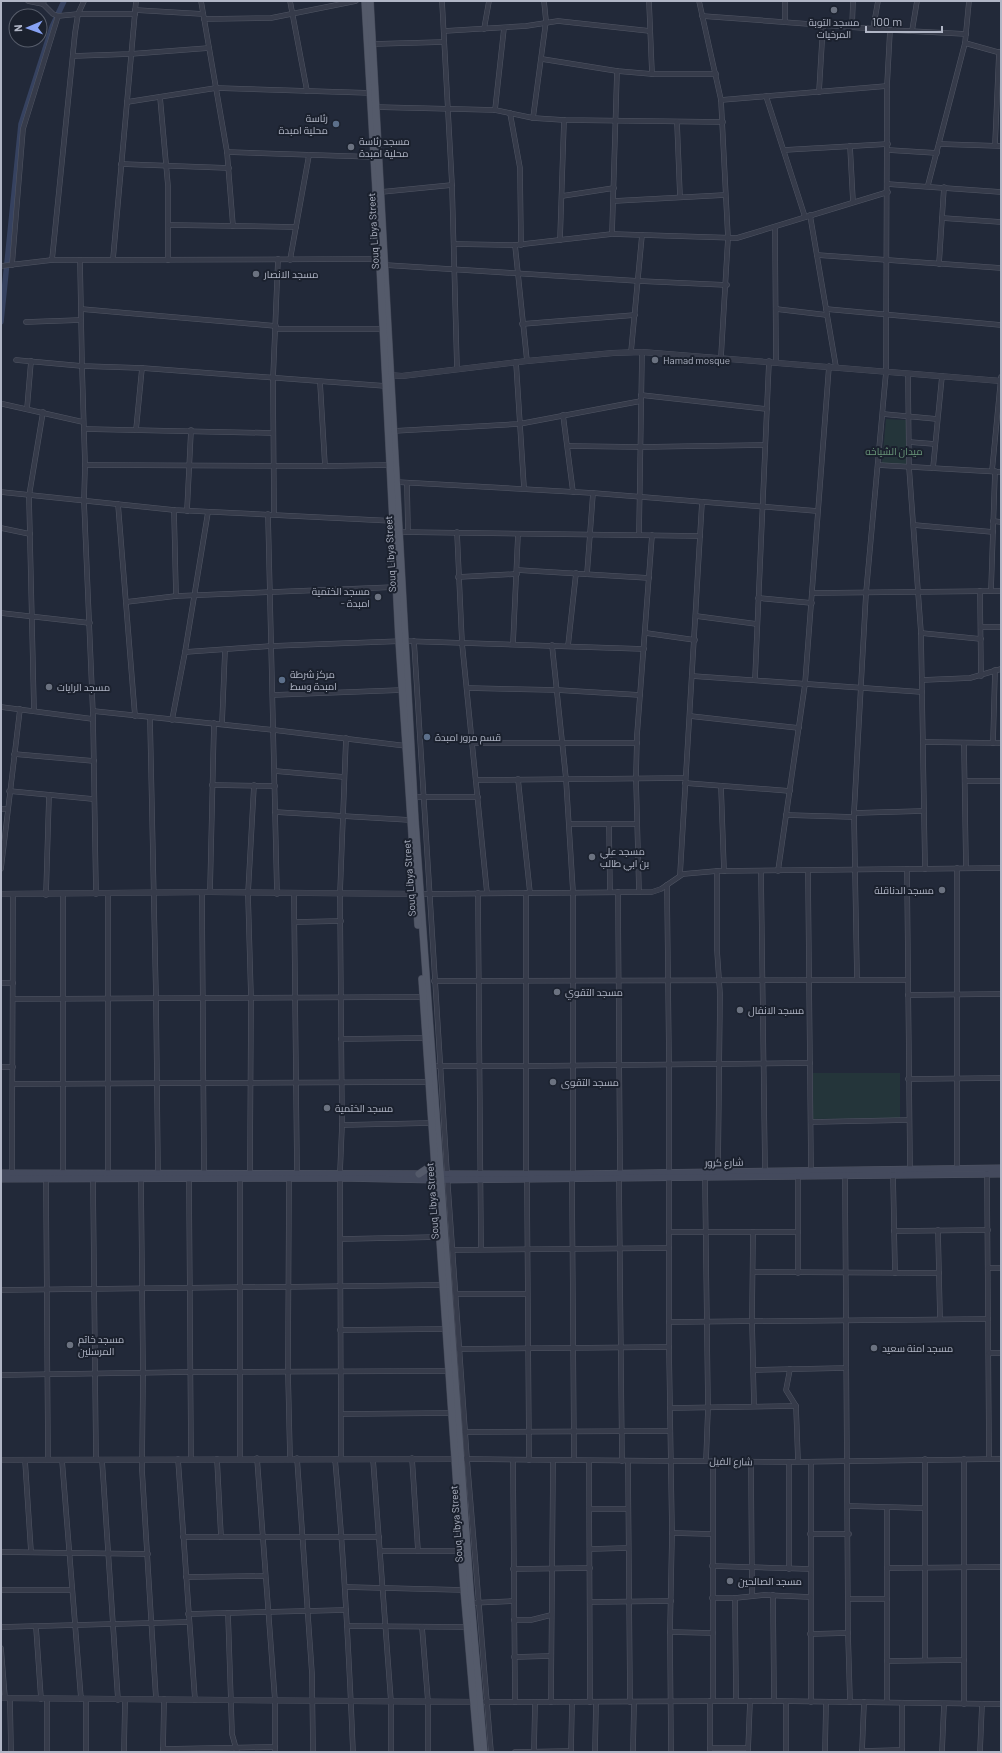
<svg xmlns="http://www.w3.org/2000/svg" width="1002" height="1753" viewBox="0 0 1002 1753" font-family="Barlow,Cairo,sans-serif">
  <style>
    .park { fill: #24353a }
    .lines { fill: none; stroke-linecap: round; stroke-linejoin: round }
    .canal { stroke: #364260; stroke-width: 5.5 }
    .minor-casing { stroke: #515664; stroke-width: 5.5 }
    .tertiary-casing { stroke: #515664; stroke-width: 6 }
    .secondary-casing { stroke: #515664; stroke-width: 7 }
    .primary-casing { stroke: #3f4453; stroke-width: 8 }
    .minor { stroke: #363b4a; stroke-width: 4.5 }
    .tertiary { stroke: #363b4a; stroke-width: 5.5 }
    .secondary { stroke: #444a5d; stroke-width: 6 }
    .primary { stroke: #545a6a; stroke-width: 7 }
    .worship-dot { fill: #6b7280; stroke: #1b212e; stroke-width: 1.5 }
    .service-dot { fill: #5c6f8a; stroke: #1b212e; stroke-width: 1.5 }
    .labels { text-anchor: middle; dominant-baseline: central; stroke-width: 4; stroke-linejoin: round; paint-order: stroke }
    .poi-label { font-size: 10px; fill: #b1b6c6; stroke: #1b212e; text-anchor: start }
    .street-label { font-size: 10px; fill: #b1b6c6; stroke: #1b212e }
    .park-label { font-size: 10px; fill: #699679; stroke: #1b212e }
  </style>
  <rect width="100%" height="100%" fill="#222939"/>
  <!-- park -->
  <g class="park">
    <path d="M886 419 906 420V465L882 463Z"/>
    <path d="M813 1073H900V1118L813 1119Z"/>
  </g>
  <g class="lines">
    <!-- canal -->
    <path class="canal" d="M1 322 21 124 52 27 64 1"/>
    <!-- minor casing -->
    <g class="minor-casing">
      <g id="minor">
        <path d="M28 1 43 4"/>
        <path d="M44 1 43 4 53 14 58 16 78 14H135"/>
        <path d="M201 1 227 152 233 226"/>
        <path d="M290 1 307 91"/>
        <path d="M442 1 452 185 457 369"/>
        <path d="M649 1 652 74"/>
        <path d="M699 1 721 100 728 238 721 357"/>
        <path d="M135 10 203 14"/>
        <path d="M702 16 890 30 887 86 886 372 866 593 854 813 857 979"/>
        <path d="M204 19 271 18 356 1"/>
        <path d="M785 22V1"/>
        <path d="M852 27 853 1"/>
        <path d="M484 29 489 1"/>
        <path d="M873 29 878 1"/>
        <path d="M890 30 966 34"/>
        <path d="M444 31 526 26 558 21 650 31"/>
        <path d="M912 31 917 1"/>
        <path d="M965 43 1001 53"/>
        <path d="M373 44 444 42"/>
        <path d="M73 56 130 54 209 48"/>
        <path d="M542 59 617 71 652 74H716"/>
        <path d="M819 92 823 25"/>
        <path d="M766 96 805 217"/>
        <path d="M160 97 168 186V260"/>
        <path d="M721 100 887 86"/>
        <path d="M127 102 216 88 372 93"/>
        <path d="M374 107 495 110 533 118 564 120 723 122"/>
        <path d="M495 110 504 28"/>
        <path d="M510 113 520 168 521 245"/>
        <path d="M533 118 546 21 544 1"/>
        <path d="M677 122 680 197"/>
        <path d="M939 144 1001 146"/>
        <path d="M995 145 999 52"/>
        <path d="M850 146 853 202"/>
        <path d="M784 150 888 144"/>
        <path d="M888 150 937 153"/>
        <path d="M227 152 375 157"/>
        <path d="M121 164 229 168"/>
        <path d="M887 184 1001 192"/>
        <path d="M928 185 965 43 969 1"/>
        <path d="M381 192 452 185"/>
        <path d="M562 196 614 188"/>
        <path d="M614 201 725 195"/>
        <path d="M810 215 836 367"/>
        <path d="M942 218 1001 222"/>
        <path d="M169 225 296 227"/>
        <path d="M775 227 776 362"/>
        <path d="M612 234 617 71"/>
        <path d="M560 240 564 120"/>
        <path d="M454 244 515 245 612 234 737 238 888 192"/>
        <path d="M515 245 527 361"/>
        <path d="M817 255 1001 268"/>
        <path d="M113 259 136 1"/>
        <path d="M52 260 75 33 78 14 84 1"/>
        <path d="M80 260 82 366 85 465 84 501 93 715 96 894"/>
        <path d="M290 260 309 155"/>
        <path d="M939 264 944 187"/>
        <path d="M12 265 23 129 58 16"/>
        <path d="M385 265 639 281 727 285"/>
        <path d="M1 266 52 260 381 259"/>
        <path d="M81 309 276 326"/>
        <path d="M776 309 827 315"/>
        <path d="M826 309 1001 325"/>
        <path d="M26 322 81 320"/>
        <path d="M522 324 635 315"/>
        <path d="M276 329H383"/>
        <path d="M631 352 642 235"/>
        <path d="M16 360 82 366 142 368 386 386"/>
        <path d="M516 362 524 488"/>
        <path d="M908 374 909 467 921 633 925 869"/>
        <path d="M320 382 325 466"/>
        <path d="M641 395 767 409"/>
        <path d="M3 404 83 422"/>
        <path d="M27 409 31 361"/>
        <path d="M883 414 937 419"/>
        <path d="M563 415 573 492"/>
        <path d="M84 429 273 433"/>
        <path d="M136 430 142 368"/>
        <path d="M393 431 519 424 641 401"/>
        <path d="M909 442 935 444"/>
        <path d="M568 446 640 447 765 445"/>
        <path d="M85 465 325 466 392 465"/>
        <path d="M878 465 1001 472"/>
        <path d="M933 468 942 376"/>
        <path d="M992 471 1001 377"/>
        <path d="M396 482 593 493 817 511"/>
        <path d="M407 483 408 532"/>
        <path d="M1 492 174 510 394 521"/>
        <path d="M118 504 135 716"/>
        <path d="M174 510 176 596"/>
        <path d="M187 511 191 430"/>
        <path d="M268 514 277 894"/>
        <path d="M274 514 273 379 278 259"/>
        <path d="M993 521 1001 522"/>
        <path d="M914 525 993 532"/>
        <path d="M1 528 30 534"/>
        <path d="M399 532 700 536"/>
        <path d="M457 532 462 643 487 893"/>
        <path d="M639 535 642 352"/>
        <path d="M517 570 649 578"/>
        <path d="M587 574 593 493"/>
        <path d="M458 577 517 574"/>
        <path d="M980 591 981 676"/>
        <path d="M991 591 995 471"/>
        <path d="M812 593 1001 591"/>
        <path d="M758 598 812 603"/>
        <path d="M126 602 176 596 396 587"/>
        <path d="M1 613 90 623"/>
        <path d="M696 616 757 624"/>
        <path d="M981 627H1001"/>
        <path d="M646 633 695 640"/>
        <path d="M921 633 981 639"/>
        <path d="M414 641 447 1173 467 1459 491 1752"/>
        <path d="M513 644 518 534"/>
        <path d="M552 645 566 779 573 892V1174"/>
        <path d="M568 646 576 573"/>
        <path d="M185 652 271 646 404 641 644 649"/>
        <path d="M692 676 922 692"/>
        <path d="M755 679 769 361"/>
        <path d="M922 680 970 678 1001 669"/>
        <path d="M467 688 557 690 640 695"/>
        <path d="M273 695 402 690"/>
        <path d="M1 707 93 719"/>
        <path d="M34 711 29 496 43 412"/>
        <path d="M93 711 274 730 407 746"/>
        <path d="M690 716 799 728"/>
        <path d="M150 718 156 998 158 1173"/>
        <path d="M172 720 185 652 208 512"/>
        <path d="M222 724 225 650"/>
        <path d="M923 742 1001 743"/>
        <path d="M472 743H637"/>
        <path d="M964 743 966 868"/>
        <path d="M993 743 995 670"/>
        <path d="M14 754 94 761"/>
        <path d="M275 771 344 777"/>
        <path d="M518 779 530 893"/>
        <path d="M476 780 685 778"/>
        <path d="M965 781H1001"/>
        <path d="M685 783 790 791"/>
        <path d="M212 785 275 786"/>
        <path d="M721 786 724 871"/>
        <path d="M9 791 93 799"/>
        <path d="M414 797H478"/>
        <path d="M1 809H7"/>
        <path d="M275 812 410 820"/>
        <path d="M854 813 923 811"/>
        <path d="M786 815 854 817"/>
        <path d="M570 824H637"/>
        <path d="M609 824 610 892"/>
        <path d="M957 868V1168"/>
        <path d="M1 869 20 709"/>
        <path d="M907 869 910 1169"/>
        <path d="M717 871V950L720 994 718 1172"/>
        <path d="M761 871 765 1171"/>
        <path d="M778 871 805 684 829 366"/>
        <path d="M808 871 811 1170"/>
        <path d="M680 875 702 502"/>
        <path d="M667 885 669 1064V1347L672 1533 670 1632 671 1752"/>
        <path d="M210 892 214 723"/>
        <path d="M618 892 620 1173"/>
        <path d="M639 892 636 778 637 735 652 535"/>
        <path d="M202 893 204 1173"/>
        <path d="M478 893 481 1248"/>
        <path d="M526 893V1173"/>
        <path d="M63 894V1173"/>
        <path d="M294 894 297 1173"/>
        <path d="M420 894 652 892 661 889 683 874 717 871 1001 868"/>
        <path d="M46 895 49 795"/>
        <path d="M295 922 341 921"/>
        <path d="M434 981 908 980"/>
        <path d="M1 983H13"/>
        <path d="M908 995 1001 994"/>
        <path d="M13 999 423 997"/>
        <path d="M341 1039 425 1038"/>
        <path d="M433 1066H527L810 1063"/>
        <path d="M1 1067H13"/>
        <path d="M908 1079 1001 1078"/>
        <path d="M13 1084 429 1082"/>
        <path d="M811 1122 908 1120"/>
        <path d="M342 1125 431 1123"/>
        <path d="M250 1172 251 998 248 894 254 785"/>
        <path d="M108 1173V894"/>
        <path d="M893 1173 895 1273"/>
        <path d="M987 1173 989 1459"/>
        <path d="M12 1174 13 894"/>
        <path d="M845 1174 848 1633 850 1702"/>
        <path d="M289 1176 288 1372 290 1458"/>
        <path d="M705 1177 708 1408 706 1461"/>
        <path d="M189 1178 191 1459"/>
        <path d="M619 1178 622 1461"/>
        <path d="M93 1179 96 1460"/>
        <path d="M141 1179 143 1373 142 1470 156 1699"/>
        <path d="M527 1179 529 1460"/>
        <path d="M572 1179 574 1460"/>
        <path d="M46 1180 48 1460"/>
        <path d="M938 1230 940 1319"/>
        <path d="M894 1231 988 1230"/>
        <path d="M669 1232H798"/>
        <path d="M753 1232 752 1320 754 1406"/>
        <path d="M341 1239 440 1237"/>
        <path d="M453 1250 669 1248"/>
        <path d="M988 1268H1001"/>
        <path d="M754 1272 939 1273"/>
        <path d="M798 1273V1176"/>
        <path d="M1 1290 443 1285"/>
        <path d="M456 1294H527"/>
        <path d="M669 1322 988 1319"/>
        <path d="M340 1330 446 1329"/>
        <path d="M459 1349 669 1347"/>
        <path d="M989 1353H1001"/>
        <path d="M790 1369 786 1390 796 1406 798 1461"/>
        <path d="M754 1370 846 1368"/>
        <path d="M1 1375 189 1372 449 1371"/>
        <path d="M670 1408 796 1406"/>
        <path d="M341 1414 453 1413"/>
        <path d="M465 1432 670 1431"/>
        <path d="M257 1458 275 1701V1752"/>
        <path d="M297 1458 312 1674 313 1752"/>
        <path d="M412 1458 418 1551"/>
        <path d="M178 1459 195 1700"/>
        <path d="M217 1459 221 1537"/>
        <path d="M240 1459V1178"/>
        <path d="M335 1459C344 1557 349 1654 353 1752"/>
        <path d="M341 1459 340 1173 342 1125 340 894 346 738"/>
        <path d="M373 1459 391 1702V1752"/>
        <path d="M465 1459 789 1462 1001 1459"/>
        <path d="M925 1459V1660"/>
        <path d="M964 1459V1704"/>
        <path d="M25 1460 31 1552"/>
        <path d="M62 1460 81 1699"/>
        <path d="M102 1460 118 1700"/>
        <path d="M513 1460 515 1702"/>
        <path d="M589 1461 590 1702"/>
        <path d="M628 1461 630 1702"/>
        <path d="M751 1461 752 1596"/>
        <path d="M811 1462V1702"/>
        <path d="M849 1506 924 1508"/>
        <path d="M887 1508V1702"/>
        <path d="M590 1509H628"/>
        <path d="M672 1533 712 1534"/>
        <path d="M810 1534H849"/>
        <path d="M183 1537H379"/>
        <path d="M590 1549 628 1548"/>
        <path d="M380 1551H462"/>
        <path d="M1 1552 148 1554"/>
        <path d="M712 1566 810 1569"/>
        <path d="M887 1568 1001 1567"/>
        <path d="M513 1569 590 1568"/>
        <path d="M789 1569V1462"/>
        <path d="M186 1577 265 1576"/>
        <path d="M345 1587 464 1590"/>
        <path d="M1 1590H72"/>
        <path d="M773 1595 774 1701"/>
        <path d="M712 1598H735L764 1595 810 1597"/>
        <path d="M735 1598 736 1701"/>
        <path d="M849 1599H887"/>
        <path d="M590 1602 671 1601"/>
        <path d="M471 1603 513 1601"/>
        <path d="M228 1613 232 1734 237 1752"/>
        <path d="M188 1614 346 1610"/>
        <path d="M514 1620H531L551 1615"/>
        <path d="M347 1626 467 1627"/>
        <path d="M1 1627 189 1622"/>
        <path d="M36 1627 41 1699"/>
        <path d="M422 1627 428 1702V1752"/>
        <path d="M670 1632 713 1633"/>
        <path d="M810 1634 848 1633"/>
        <path d="M1 1648 5 1698"/>
        <path d="M514 1657 551 1656"/>
        <path d="M887 1661 964 1660"/>
        <path d="M10 1698 11 1752"/>
        <path d="M710 1701V1752"/>
        <path d="M713 1701V1461"/>
        <path d="M485 1702 774 1701 1001 1704"/>
        <path d="M551 1702 553 1460"/>
        <path d="M902 1703V1752"/>
        <path d="M710 1748H748"/>
        <path d="M163 1749 275 1747"/>
        <path d="M534 1751 535 1702"/>
        <path d="M862 1751 902 1750"/>
        <path d="M47 1752V1699"/>
        <path d="M86 1752V1699"/>
        <path d="M124 1752 125 1700"/>
        <path d="M163 1752 164 1699"/>
        <path d="M515 1752 571 1751"/>
        <path d="M571 1752 572 1702"/>
        <path d="M595 1752 596 1702"/>
        <path d="M633 1752 634 1702"/>
        <path d="M748 1752 750 1701"/>
        <path d="M786 1752V1702"/>
        <path d="M825 1752 826 1702"/>
        <path d="M862 1752 864 1702"/>
        <path d="M942 1752 944 1704"/>
        <path d="M980 1752 982 1704"/>
      </g>
    </g>
    <!-- tertiary casing -->
    <g class="tertiary-casing">
      <g id="tertiary">
        <path d="M388 375 402 376 527 361 613 353 642 352 1001 381"/>
        <path d="M1 894 210 892 418 894"/>
        <path d="M1 1460 456 1459"/>
        <path d="M1 1698 477 1702"/>
      </g>
    </g>
    <!-- secondary casing -->
    <g class="secondary-casing">
      <g id="secondary">
        <path d="M1 1173 573 1174 1001 1168"/>
        <path d="M1 1179 340 1178 435 1180 1001 1174"/>
      </g>
    </g>
    <!-- primary casing -->
    <g class="primary-casing">
      <g id="primary">
        <path d="M365 1 378 226"/>
        <path d="M370 1 415 820 470 1589 484 1752"/>
        <path d="M379 247 399 641 418 925"/>
        <path d="M422 979 464 1590 478 1752"/>
        <path d="M419 1174 434 1164"/>
      </g>
    </g>
    <!-- minor -->
    <use href="#minor" class="minor"/>
    <!-- tertiary -->
    <use href="#tertiary" class="tertiary"/>
    <!-- secondary -->
    <use href="#secondary" class="secondary"/>
    <!-- primary -->
    <use href="#primary" class="primary"/>
  </g>
  <!-- markers -->
  <g class="worship-dot">
    <circle cx="834" cy="10" r="4"/>
    <circle cx="351" cy="147" r="4"/>
    <circle cx="256" cy="274" r="4"/>
    <circle cx="655" cy="360" r="4"/>
    <circle cx="378" cy="597" r="4"/>
    <circle cx="49" cy="687" r="4"/>
    <circle cx="592" cy="857" r="4"/>
    <circle cx="942" cy="890" r="4"/>
    <circle cx="557" cy="992" r="4"/>
    <circle cx="740" cy="1010" r="4"/>
    <circle cx="553" cy="1082" r="4"/>
    <circle cx="327" cy="1108" r="4"/>
    <circle cx="70" cy="1345" r="4"/>
    <circle cx="874" cy="1348" r="4"/>
    <circle cx="730" cy="1581" r="4"/>
  </g>
  <g class="service-dot">
    <circle cx="336" cy="124" r="4"/>
    <circle cx="282" cy="680" r="4"/>
    <circle cx="427" cy="737" r="4"/>
  </g>
  <g class="labels">
    <!-- poi labels -->
    <g class="poi-label">
      <text x="834" y="22" text-anchor="middle">مسجد التوبة<tspan x="834" dy="12">المرخيات</tspan></text>
      <text x="328" y="118" text-anchor="end">رئاسة<tspan x="328" dy="12">محلية امبدة</tspan></text>
      <text x="359" y="141">مسجد رئاسة<tspan x="359" dy="12">محلية امبدة</tspan></text>
      <text x="264" y="274">مسجد الانصار</text>
      <text x="663" y="360">Hamad mosque</text>
      <text x="370" y="591" text-anchor="end">مسجد الختمية<tspan x="370" dy="12">- امبدة</tspan></text>
      <text x="290" y="674">مركز شرطة<tspan x="290" dy="12">امبدة وسط</tspan></text>
      <text x="57" y="687">مسجد الرايات</text>
      <text x="435" y="737">قسم مرور امبدة</text>
      <text x="600" y="851">مسجد علي<tspan x="600" dy="12">بن ابي طالب</tspan></text>
      <text x="934" y="890" text-anchor="end">مسجد الدناقلة</text>
      <text x="565" y="992">مسجد التقوي</text>
      <text x="748" y="1010">مسجد الانفال</text>
      <text x="561" y="1082">مسجد التقوى</text>
      <text x="335" y="1108">مسجد الختمية</text>
      <text x="78" y="1339">مسجد خاتم<tspan x="78" dy="12">المرسلين</tspan></text>
      <text x="882" y="1348">مسجد امنة سعيد</text>
      <text x="738" y="1581">مسجد الصالحين</text>
    </g>
    <!-- street labels -->
    <g class="street-label">
      <text transform="translate(373 231) rotate(-93)">Souq Libya Street</text>
      <text transform="translate(390 554) rotate(-93)">Souq Libya Street</text>
      <text transform="translate(409 878) rotate(-94)">Souq Libya Street</text>
      <text transform="translate(724 1162) rotate(-1)">شارع كرور</text>
      <text transform="translate(432 1201) rotate(-94)">Souq Libya Street</text>
      <text transform="translate(731 1461) rotate(1)">شارع الفيل</text>
      <text transform="translate(456 1524) rotate(-94)">Souq Libya Street</text>
    </g>
    <!-- park labels -->
    <g class="park-label">
      <text x="894" y="451">ميدان الشياخه</text>
    </g>
  </g>
  <!-- border -->
  <rect width="1002" height="1753" fill="none" stroke="#b1b6c6" stroke-width="4"/>
  <!-- north arrow -->
  <g transform="translate(28 28) rotate(268)"><circle r="19" fill="#1b212e" stroke="#575d6b"/>
  <path d="M0-3L7 15L0 10L-7 15Z" fill="#87a2f4"/>
  <text y="-6" font-size="11" font-weight="bold" text-anchor="middle" fill="#b1b6c6">N</text>
  </g>
  <!-- scale -->
  <path d="M866 26v6h76v-6" fill="none" stroke="#b1b6c6" stroke-width="2"/>
  <text x="872" y="26" font-size="12" fill="#b1b6c6" stroke="#1b212e" stroke-width="3" paint-order="stroke">100 m</text>
</svg>
